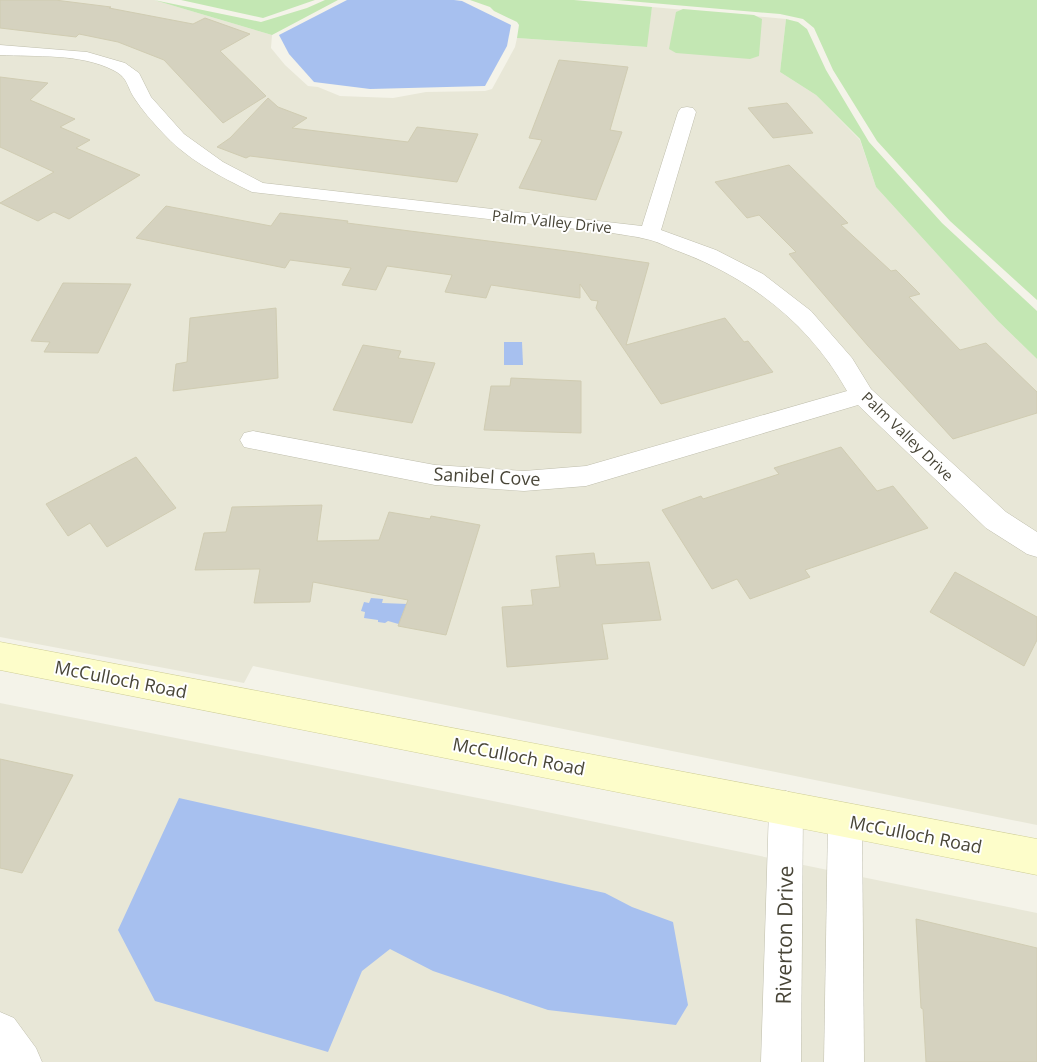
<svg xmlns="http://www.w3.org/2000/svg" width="1037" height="1062" viewBox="0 0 1037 1062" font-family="'Open Sans',sans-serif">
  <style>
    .residential { fill: #e8e7d7 }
    .green { fill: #c3e7b3 }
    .water { fill: #a7c0ef }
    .building { fill: #d5d2bf; stroke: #d0ccb2 }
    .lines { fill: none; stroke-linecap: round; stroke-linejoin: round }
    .street-casing { stroke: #bfbeac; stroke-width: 1 }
    .secondary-casing { stroke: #d0cf97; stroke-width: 1 }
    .street { fill: #fff; fill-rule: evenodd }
    .secondary { fill: #fdfdca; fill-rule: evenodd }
    .labels { text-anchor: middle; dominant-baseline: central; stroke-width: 4; stroke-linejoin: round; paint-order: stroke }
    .far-street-label { font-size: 15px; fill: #484537; stroke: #fff }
    .street-label { font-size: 18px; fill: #484537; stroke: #fff }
    .near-street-label { font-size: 21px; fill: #484537; stroke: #fff }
  </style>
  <rect width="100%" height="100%" fill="#f4f3e9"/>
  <!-- residential -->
  <g class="residential">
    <path d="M0 0H154L272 35 271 48 285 65 308 86 318 87 340 96 393 98 426 92 485 91 492 89 515 47 517 38 646 47 652 7 786 19 780 72 816 95 860 140 876 187 998 321 1037 359V825L253 666 244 683 0 637Z"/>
    <path d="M0 703 488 800 1037 913V1062H0Z"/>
  </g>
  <!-- green -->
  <g class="green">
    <path d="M154 0 261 22 307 8 325 0H338L272 35Z"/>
    <path d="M181 0H315L263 18Z"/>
    <path d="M470 0H574L652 7 647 47 517 38 519 25 517 22 494 11 490 7Z"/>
    <path d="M617 0H1037V300L950 221 877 141 833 70 814 28 803 19 780 14Z"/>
    <path d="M683 9 754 15 762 19 759 56 750 59 676 53 669 49 676 12Z"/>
    <path d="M786 19 798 22 807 29 826 70 869 142 942 223 1037 311V359L998 321 876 187 860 139 816 95 780 72Z"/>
  </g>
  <!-- water -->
  <g class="water">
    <path d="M347 0H454L462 1 511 25 507 46 485 86 370 89 314 82 289 54 279 35Z"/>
    <path d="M504 342H522L523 365H504Z"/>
    <path d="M371 598 383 599 382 603 408 604 402 625 388 621 385 623 378 622V620L364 618 365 612 361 611 364 602 369 603Z"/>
    <path d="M179 798 605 893 632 907 673 922 688 1005 676 1025 548 1010 433 971 390 949 362 971 328 1052 155 1001 118 930Z"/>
  </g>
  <!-- building -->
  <g class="building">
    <path d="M0 0H55L111 7 109 8 193 24 205 18 250 34 220 51 266 96 223 123 164 60 118 42 79 34 76 37 0 28Z"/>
    <path d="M559 60 628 67 610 130 622 132 596 200 519 188 542 140 529 138Z"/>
    <path d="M0 77 48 83 30 100 75 119 60 127 90 140 76 148 140 175 69 219 54 212 38 221 0 203 54 172 0 147Z"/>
    <path d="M268 98 278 107 307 118 292 128 408 142 417 127 478 134 457 182 250 156 246 158 217 147 230 138Z"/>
    <path d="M787 103 813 133 773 138 748 108Z"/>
    <path d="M789 165 848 223 841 225 891 271 896 270 920 294 909 297 960 350 986 343 1037 392V413L953 439 868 346 789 254 796 252 759 215 747 218 715 182Z"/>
    <path d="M166 206 271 226 280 213 348 221 347 223 575 252 649 263 626 345 725 318 744 342 748 341 773 372 661 404 596 308 598 301 591 300 580 284V298L491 285 486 298 445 292 452 275 387 266 376 290 342 285 351 268 290 260 285 268 136 238Z"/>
    <path d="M63 283 131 284 98 353 44 352 50 342 31 341Z"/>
    <path d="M276 308 278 378 173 391 176 364 187 362 190 318Z"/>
    <path d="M363 345 401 351 398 358 435 363 412 423 333 410Z"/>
    <path d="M511 378 581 381V433L484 430 491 386H510Z"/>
    <path d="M841 447 877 491 893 486 928 528 805 570 810 577 750 599 737 579 712 589 662 510 701 496 703 499 779 474 774 468Z"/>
    <path d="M136 457 176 508 107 547 90 523 68 536 46 504Z"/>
    <path d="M322 505 317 541 379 540 389 512 430 519 431 516 480 525 446 635 398 626 408 600 313 582 310 602 254 603 260 569 195 570 204 533 226 532 232 507Z"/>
    <path d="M594 553 596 565 649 562 661 620 602 624 608 659 507 667 502 607 533 605 531 590 560 587 556 556Z"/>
    <path d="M955 572 1037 617V640L1024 666 930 612Z"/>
    <path d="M0 759 73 775 22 873 0 868Z"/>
    <path d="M916 919 1037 948V1062H926L923 1009 921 1008Z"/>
  </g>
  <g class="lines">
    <!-- street casing -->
    <g class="street-casing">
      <g id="street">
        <path d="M0 45 87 52 125 63 139 73 151 97 184 134 223 162 263 183 642 226 678 112 681 108 687 107 693 108 696 112 661 230 716 250 763 274 811 311 852 358 871 389 1006 512 1037 532V557L1027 554 986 528 858 405 586 486 524 491 435 485 244 447 240 440 244 433 253 431 435 465 524 471 586 466 847 391C809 323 750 278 678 251 667 247 657 241 646 239 635 236 623 235 612 233L252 192C219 176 186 159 161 131 152 121 142 110 135 99 126 86 129 78 113 70 79 53 36 57 0 55Z"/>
        <path d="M786 791 798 796 803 808 801 1062H761L769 808 774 796Z"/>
        <path d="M845 803 857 808 862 820 864 1062H824L828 820 833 808Z"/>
        <path d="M0 1012 14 1018 36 1048 42 1062H0Z"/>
      </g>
    </g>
    <!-- secondary casing -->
    <g class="secondary-casing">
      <path id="secondary" d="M0 642 1037 839V875L0 670Z"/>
    </g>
    <!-- street -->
    <use href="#street" class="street"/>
    <!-- secondary -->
    <use href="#secondary" class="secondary"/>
  </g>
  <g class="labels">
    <!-- far-street labels -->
    <g class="far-street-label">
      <text transform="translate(552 221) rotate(6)">Palm Valley Drive</text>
      <text transform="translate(908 436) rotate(44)">Palm Valley Drive</text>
    </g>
    <!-- street labels -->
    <g class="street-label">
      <text transform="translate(487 476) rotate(3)">Sanibel Cove</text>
      <text transform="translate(121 679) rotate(11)">McCulloch Road</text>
      <text transform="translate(519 756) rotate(11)">McCulloch Road</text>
      <text transform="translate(916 834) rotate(11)">McCulloch Road</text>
    </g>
    <!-- near-street labels -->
    <g class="near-street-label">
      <text transform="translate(784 935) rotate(-89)">Riverton Drive</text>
    </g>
  </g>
</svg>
